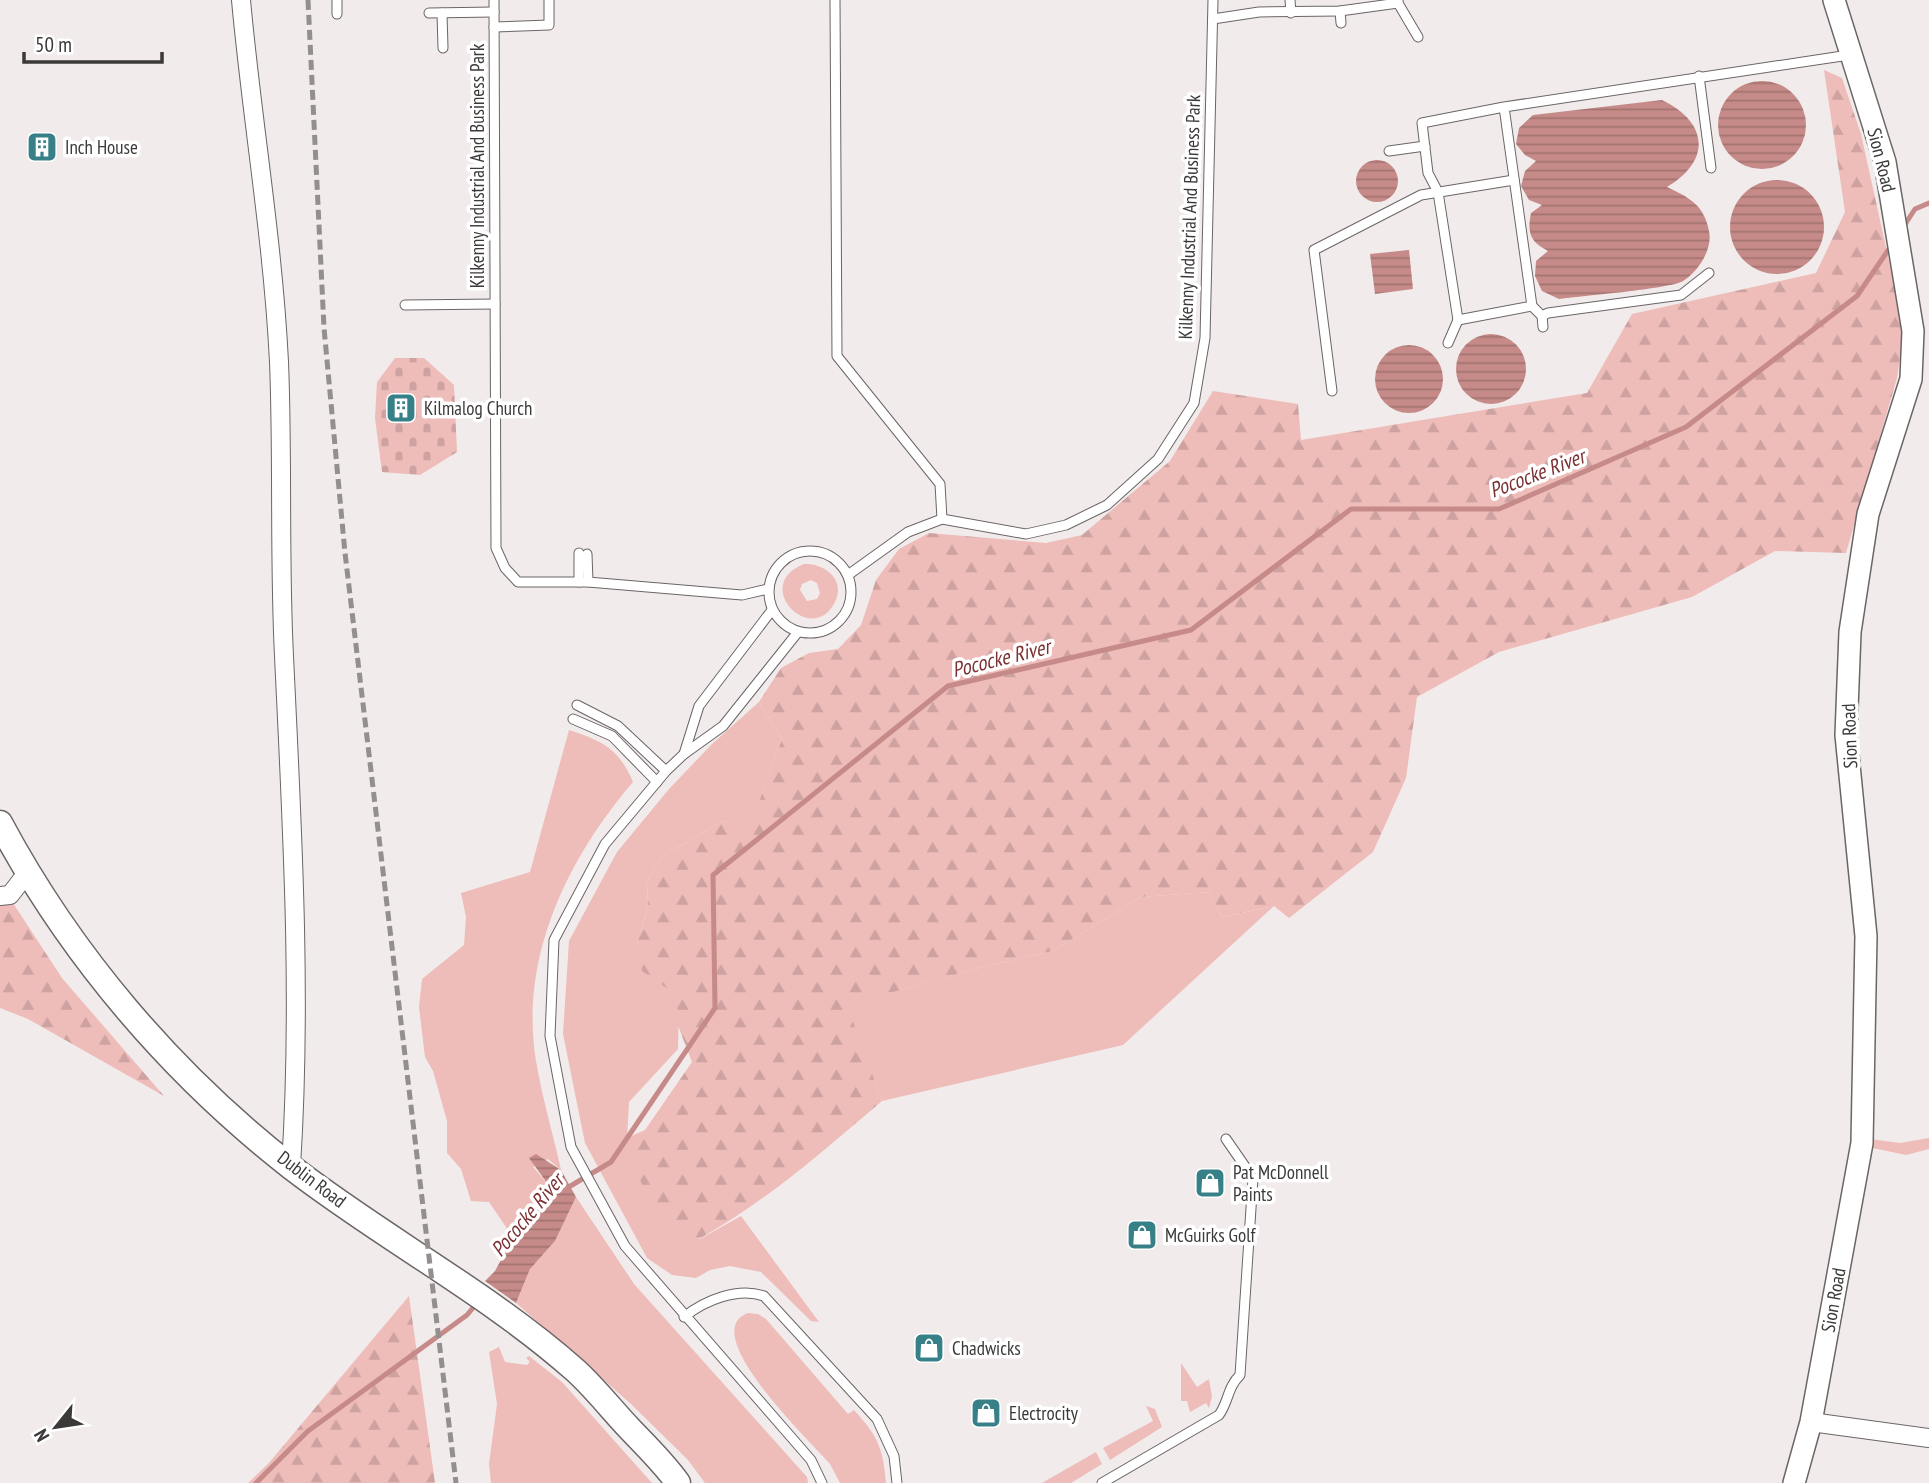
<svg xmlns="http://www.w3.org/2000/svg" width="1929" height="1483" viewBox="0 0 1929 1483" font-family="'PT Sans Narrow',sans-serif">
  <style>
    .green { fill: #eebcb9; fill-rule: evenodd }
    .forest { fill: url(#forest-firs) }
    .cemetery { fill: url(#cemetery-stones) }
    .water { fill: url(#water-rules) }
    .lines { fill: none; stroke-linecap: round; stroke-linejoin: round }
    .stream { stroke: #c68b88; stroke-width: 5 }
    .service-casing { stroke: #6b6565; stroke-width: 11 }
    .minor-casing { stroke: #6b6565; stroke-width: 20 }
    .tertiary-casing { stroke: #6b6565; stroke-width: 24 }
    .secondary-casing { stroke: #6b6565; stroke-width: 27 }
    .service { stroke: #fff; stroke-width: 9 }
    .minor { stroke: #fff; stroke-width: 18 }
    .tertiary { stroke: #fff; stroke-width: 21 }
    .secondary { stroke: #fff; stroke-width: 24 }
    .rail { stroke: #948f8f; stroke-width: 5; stroke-dasharray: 10 5; stroke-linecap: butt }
    .labels { text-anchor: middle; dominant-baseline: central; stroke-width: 7; stroke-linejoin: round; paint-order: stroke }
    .poi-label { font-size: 19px; fill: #3c3939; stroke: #fff; text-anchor: start }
    .street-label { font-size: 19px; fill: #3c3939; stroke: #fff }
    .water-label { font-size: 21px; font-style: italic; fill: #7b3133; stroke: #fff }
  </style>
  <defs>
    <pattern id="forest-firs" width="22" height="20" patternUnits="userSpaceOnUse" patternTransform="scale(1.75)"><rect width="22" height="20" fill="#eebcb9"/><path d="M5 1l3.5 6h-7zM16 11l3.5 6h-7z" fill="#cda2a0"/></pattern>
    <pattern id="cemetery-stones" width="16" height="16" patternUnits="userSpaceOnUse" patternTransform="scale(1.75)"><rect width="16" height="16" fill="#eebcb9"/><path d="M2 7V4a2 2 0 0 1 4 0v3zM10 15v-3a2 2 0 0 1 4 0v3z" fill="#cda2a0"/></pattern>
    <pattern id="water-rules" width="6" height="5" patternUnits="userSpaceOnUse" patternTransform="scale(1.75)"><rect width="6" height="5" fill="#c68b88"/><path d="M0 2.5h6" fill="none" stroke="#a27370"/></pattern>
  </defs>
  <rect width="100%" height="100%" fill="#f2ebeb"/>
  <!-- green -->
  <g class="green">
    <path d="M804 564C825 563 846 580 835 602 812 648 750 585 804 564ZM811 580 817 583 820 593 817 599 807 601 800 590 802 584Z"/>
    <path d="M759 702 782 739 753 819 721 822 661 857 647 882 648 908 637 942 643 971 679 996 678 1049 629 1102 627 1138 700 1239 741 1216 819 1322 811 1321 761 1272 730 1266 710 1270 696 1278 672 1275 647 1258 585 1143 563 1034 569 941 617 852 669 789 712 744Z"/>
    <path d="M569 730C603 741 619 749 633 782 568 858 519 957 536 1061 542 1097 553 1134 561 1170L548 1159 533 1167 547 1183C532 1203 530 1230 510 1243L506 1227 489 1202 471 1201 461 1169 447 1153V1121L433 1071 425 1057 419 1007 422 979 464 945 466 917 461 893 530 872Z"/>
    <path d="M1209 892 1222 917 1274 906 1123 1045 882 1101 846 1005 982 967 1053 951 1141 897Z"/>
    <path d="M1929 1138V1149L1906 1155 1868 1147 1870 1139 1900 1143Z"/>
    <path d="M576 1197 634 1284 807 1477 808 1483H705L688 1460 631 1404 516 1303 530 1269 555 1241Z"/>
    <path d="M748 1313 758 1314 766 1319 848 1414 854 1410C878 1436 883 1448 886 1483H840L830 1464C812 1443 695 1332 748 1313Z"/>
    <path d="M499 1347 505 1362 527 1365 530 1362 526 1358 529 1356 562 1382 652 1483H491L489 1464 497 1404 489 1352Z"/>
    <path d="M1181 1363 1197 1387 1209 1379 1212 1397 1209 1408 1206 1403 1190 1412 1187 1401H1181Z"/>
    <path d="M1146 1406 1155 1409 1162 1427 1110 1460 1103 1448 1153 1421Z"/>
    <path d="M1096 1452 1102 1464 1071 1483H1042Z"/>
  </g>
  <!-- forest -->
  <g class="forest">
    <path d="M1824 70 1842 78 1861 134 1904 329 1897 378 1846 553 1775 551 1692 597 1499 652 1417 697 1406 778 1373 852 1289 918 1274 906 1222 917 1209 892 1141 897 1053 951 982 967 847 1005 882 1101C823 1151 767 1201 699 1239 648 1216 642 1189 627 1138L645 1130 692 1062 677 1023 678 996 642 971 637 942 648 908 647 882 661 857 721 822 753 818 782 739 759 702 781 668 809 653 838 649 861 625 876 580 899 549 929 533 1046 543 1082 535 1170 461 1213 391 1298 404 1301 440 1587 393 1632 314 1816 273 1845 212Z"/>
    <path d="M0 896 9 897 62 978 164 1096 28 1019 0 1008Z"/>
    <path d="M409 1296 435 1483H248L268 1464Z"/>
  </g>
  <!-- cemetery -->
  <path class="cemetery" d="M395 358H424L454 385 457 452 420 475 382 472 375 418 377 382Z"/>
  <!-- water -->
  <g class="water">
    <circle cx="1762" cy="125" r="44"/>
    <path d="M1662 100C1708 122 1712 160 1667 187 1690 198 1704 205 1709 231 1713 249 1698 272 1683 281 1670 289 1580 296 1559 299L1542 291 1535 276 1536 261 1548 251C1530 242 1527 233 1531 213L1542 205 1529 200 1521 186 1525 171 1536 161 1525 155 1516 144 1519 128 1533 115Z"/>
    <circle cx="1377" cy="181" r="21"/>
    <circle cx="1777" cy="227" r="47"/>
    <path d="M1409 250 1413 289 1375 294 1370 254Z"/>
    <circle cx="1491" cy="369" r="35"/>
    <circle cx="1409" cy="379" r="34"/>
    <path d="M536 1154 561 1170 576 1197 555 1241 530 1269 516 1303 485 1281 495 1271 510 1243 523 1235 530 1211 547 1183 529 1158Z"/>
  </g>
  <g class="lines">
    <!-- stream -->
    <g class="stream">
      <path d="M1902 229 1915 209 1929 203"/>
      <path d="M567 1188 611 1162 715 1008 713 875 948 686 1191 630 1351 509H1499L1686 427 1857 296 1893 243"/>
      <path d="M256 1483 308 1431 467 1315 477 1303"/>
    </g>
    <!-- service casing -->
    <g class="service-casing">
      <g id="service">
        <path d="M337 0V14"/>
        <path d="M494 0 496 548 505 568 518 582H588L742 595 768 589"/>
        <path d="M835 0 837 356 940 484 942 519"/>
        <path d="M1290 0 1291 13"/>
        <path d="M1398 3 1418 37"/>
        <path d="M1340 11 1341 23"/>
        <path d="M429 13 494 12"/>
        <path d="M442 13 443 48"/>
        <path d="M1213 19 1259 12 1340 11 1398 3V0"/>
        <path d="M494 27 549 25V0"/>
        <path d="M1699 76 1711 168"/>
        <path d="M1504 107 1422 123 1428 173 1438 192 1458 320 1532 306 1504 107 1849 55"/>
        <path d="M1389 151 1425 146"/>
        <path d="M405 305 495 304"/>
        <path d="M1532 306 1542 316 1543 327"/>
        <path d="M1542 316 1548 313 1681 295 1709 273"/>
        <path d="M1448 343 1458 320"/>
        <path d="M1332 391 1314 250 1421 195 1514 180"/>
        <circle cx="810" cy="592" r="41"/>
        <path d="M587 554 588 582"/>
        <path d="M848 575 908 532 942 519 1026 534 1066 525 1107 505 1158 459 1194 403 1205 338 1213 0"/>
        <path d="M579 582V553"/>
        <path d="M798 632 723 726 684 754 666 771 605 844 554 940 550 1036 571 1147 625 1246 811 1460 822 1483"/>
        <path d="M577 705 618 726 666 771"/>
        <path d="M573 719 612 736 657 782"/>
        <path d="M684 754 699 706 772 610"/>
        <path d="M684 1317C705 1300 738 1287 764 1296L877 1419 894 1456 897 1483"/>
        <path d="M1102 1483 1219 1415C1229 1401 1227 1388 1240 1375L1253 1178 1226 1139"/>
      </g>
    </g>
    <!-- minor casing -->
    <g class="minor-casing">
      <g id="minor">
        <path d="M241 0C252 121 273 240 279 362 283 460 279 558 284 656 292 825 302 997 291 1166"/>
        <path d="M0 896 10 895 27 873"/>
        <path d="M1811 1422 1929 1438"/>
      </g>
    </g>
    <!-- tertiary casing -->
    <g class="tertiary-casing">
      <path id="tertiary" d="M1794 1483 1811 1422 1862 1143 1866 936 1846 735 1850 632 1868 514 1911 379 1913 331 1885 162 1834 0"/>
    </g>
    <!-- secondary casing -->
    <g class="secondary-casing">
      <path id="secondary" d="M0 823C71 956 172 1074 291 1167 383 1238 488 1293 575 1370 594 1387 611 1409 629 1428 646 1446 664 1463 678 1483"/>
    </g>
    <!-- service -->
    <use href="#service" class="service"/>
    <!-- minor -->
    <use href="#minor" class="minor"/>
    <!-- tertiary -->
    <use href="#tertiary" class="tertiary"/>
    <!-- secondary -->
    <use href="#secondary" class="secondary"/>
    <!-- rail -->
    <path class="rail" d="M308 0 324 328 345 553 456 1483"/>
  </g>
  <!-- icons -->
  <defs>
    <g id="building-square" transform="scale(1.575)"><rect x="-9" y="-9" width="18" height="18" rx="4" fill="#388088" stroke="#fff"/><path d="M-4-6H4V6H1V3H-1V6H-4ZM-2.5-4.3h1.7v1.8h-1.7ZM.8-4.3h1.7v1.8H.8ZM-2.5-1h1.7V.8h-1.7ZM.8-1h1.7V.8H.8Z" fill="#fff"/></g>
    <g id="shop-square" transform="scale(1.575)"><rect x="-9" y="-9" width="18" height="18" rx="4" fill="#388088" stroke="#fff"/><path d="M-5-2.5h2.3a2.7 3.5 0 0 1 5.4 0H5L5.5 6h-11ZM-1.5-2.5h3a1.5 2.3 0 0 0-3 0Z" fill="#fff"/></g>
  </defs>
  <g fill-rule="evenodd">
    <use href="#building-square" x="42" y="147"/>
    <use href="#building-square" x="401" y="408"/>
    <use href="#shop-square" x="1210" y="1183"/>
    <use href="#shop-square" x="1142" y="1235"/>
    <use href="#shop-square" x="929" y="1348"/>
    <use href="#shop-square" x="986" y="1413"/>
  </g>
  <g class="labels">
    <!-- poi labels -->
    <g class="poi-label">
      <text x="65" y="147">Inch House</text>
      <text x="424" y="408">Kilmalog Church</text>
      <text x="1233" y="1172">Pat McDonnell<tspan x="1233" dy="22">Paints</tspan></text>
      <text x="1165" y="1235">McGuirks Golf</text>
      <text x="952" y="1348">Chadwicks</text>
      <text x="1009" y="1413">Electrocity</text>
    </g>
    <!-- street labels -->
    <g class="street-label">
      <text transform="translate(1882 160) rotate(76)">Sion Road</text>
      <text transform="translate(477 166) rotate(-90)">Kilkenny Industrial And Business Park</text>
      <text transform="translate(1189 217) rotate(-88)">Kilkenny Industrial And Business Park</text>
      <text transform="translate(1849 736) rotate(-92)">Sion Road</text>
      <text transform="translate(312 1179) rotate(37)">Dublin Road</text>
      <text transform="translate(1833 1300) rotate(-80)">Sion Road</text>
    </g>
    <!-- water labels -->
    <g class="water-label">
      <text transform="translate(1537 473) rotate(-21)">Pococke River</text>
      <text transform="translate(1001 658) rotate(-14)">Pococke River</text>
      <text transform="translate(527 1215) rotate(-50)">Pococke River</text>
    </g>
  </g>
  <!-- north arrow -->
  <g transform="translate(56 1427) rotate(240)" stroke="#ffffff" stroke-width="5" paint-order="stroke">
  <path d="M0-5L12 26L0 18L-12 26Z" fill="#3c3939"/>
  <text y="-10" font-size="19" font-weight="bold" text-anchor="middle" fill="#3c3939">N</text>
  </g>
  <!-- scale -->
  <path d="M24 52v10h138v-10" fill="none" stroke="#3c3939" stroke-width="3.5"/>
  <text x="35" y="52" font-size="21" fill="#3c3939" stroke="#ffffff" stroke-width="5" paint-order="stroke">50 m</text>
</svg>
